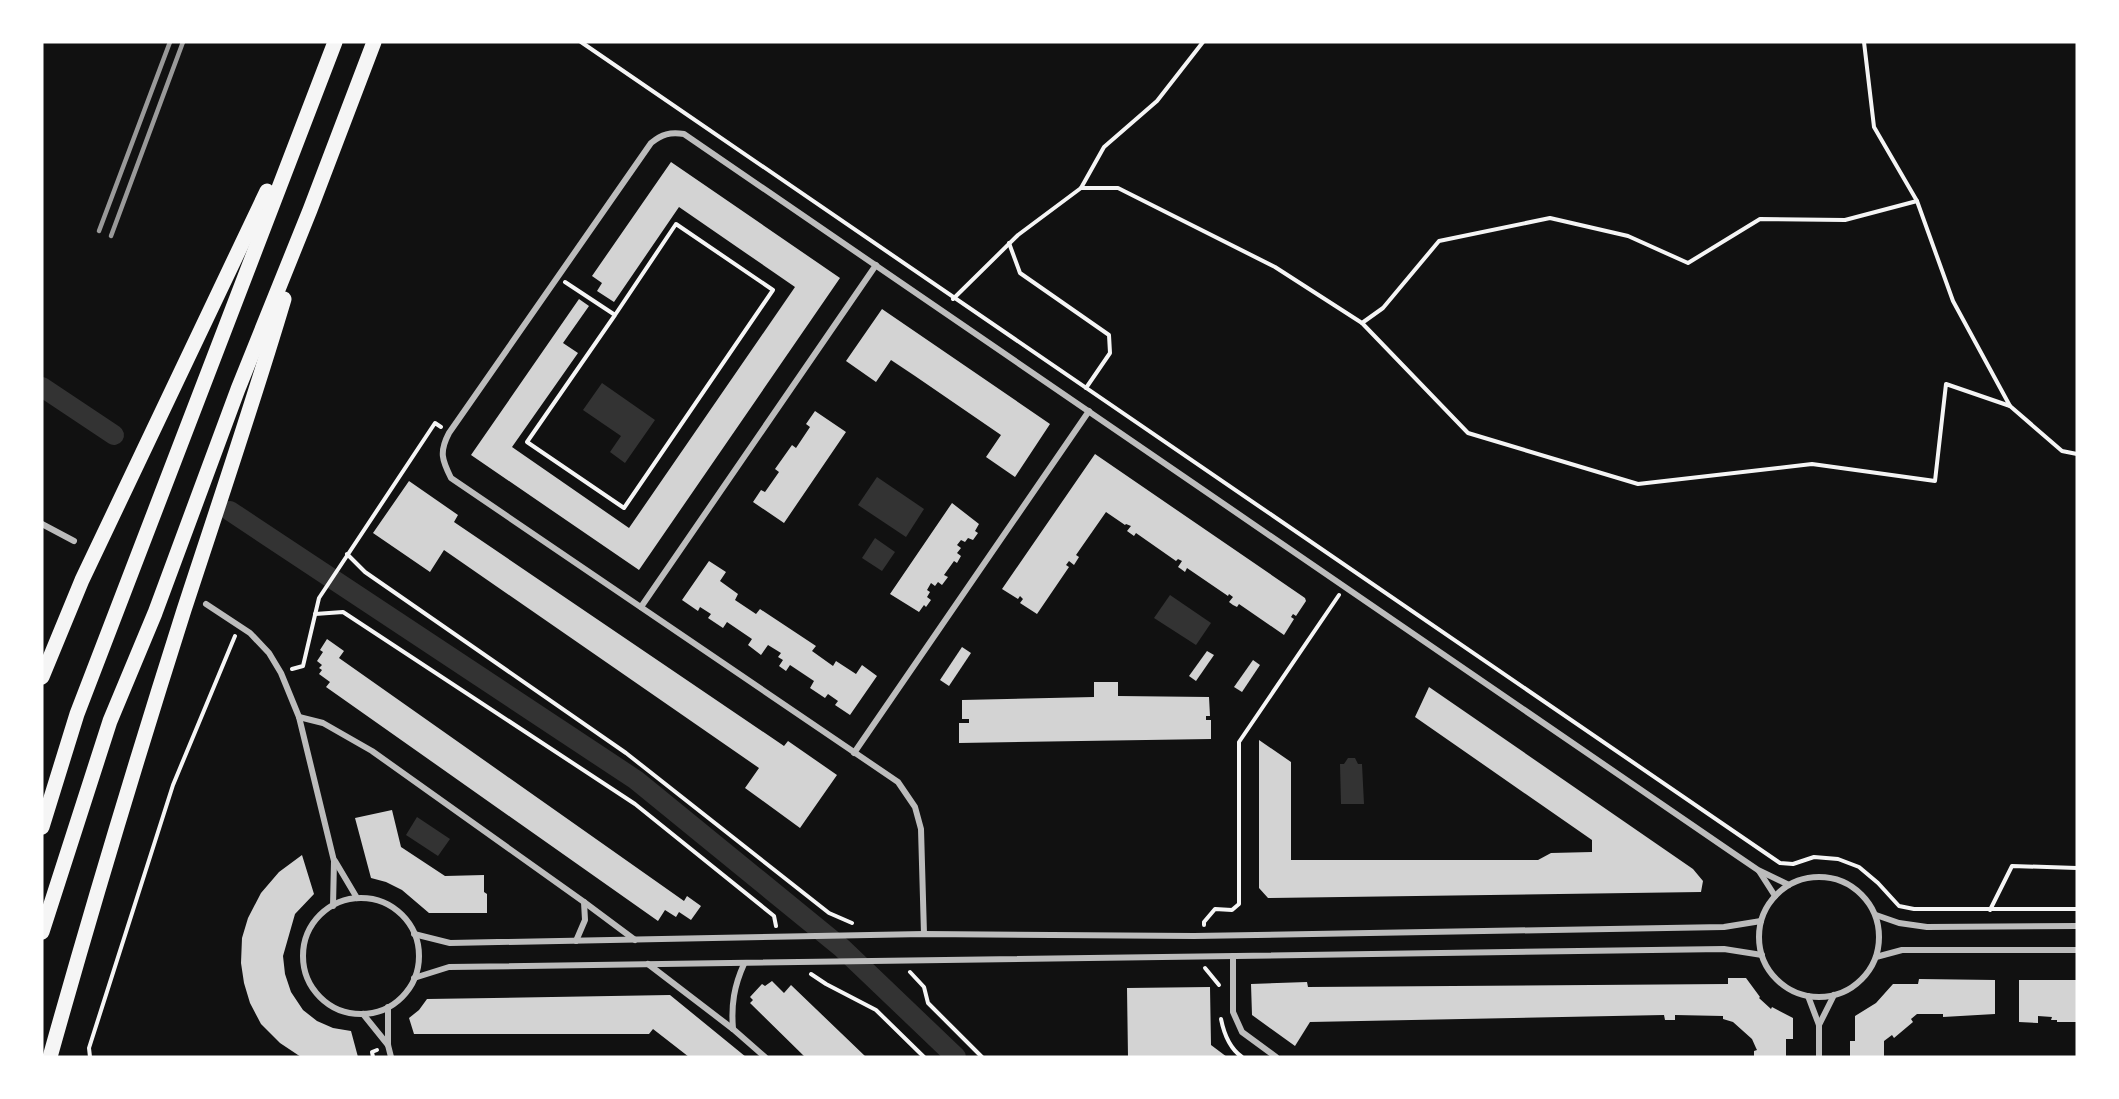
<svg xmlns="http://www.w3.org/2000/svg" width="2119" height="1099" viewBox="0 0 2119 1099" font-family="'Archivo Narrow',sans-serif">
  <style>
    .water { fill: #333 }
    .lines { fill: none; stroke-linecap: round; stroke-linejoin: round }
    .canal { stroke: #333; stroke-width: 20 }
    .building { fill: #d3d3d3 }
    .path { stroke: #f5f5f5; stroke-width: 4 }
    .minor { stroke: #bcbcbc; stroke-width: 6 }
    .motorway { stroke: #f5f5f5; stroke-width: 15 }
    .rail { stroke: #9a9a9a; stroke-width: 4.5 }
  </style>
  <rect width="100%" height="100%" fill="#111"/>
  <!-- water -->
  <g class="water">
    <path d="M602 383 655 420 625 463 610 452 621 436 583 410Z"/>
    <path d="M877 477 924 509 906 537 858 505Z"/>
    <path d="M875 538 895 552 882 571 862 558Z"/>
    <path d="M1170 595 1211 623 1196 645 1154 618Z"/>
    <path d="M1348 758H1355L1358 764H1362L1364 804H1341L1340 764H1344Z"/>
    <path d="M417 817 450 839 438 856 406 835Z"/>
  </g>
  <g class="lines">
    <!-- canal -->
    <g class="canal">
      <path d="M42 387 114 435"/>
      <path d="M230 511 636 780 842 948 956 1057"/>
    </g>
  </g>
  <!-- building -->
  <g class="building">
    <path d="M671 162 840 278 639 570 471 455 579 299 589 306 563 343 578 353 512 447 629 528 795 287 679 207 614 302 597 291 602 283 592 276Z"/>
    <path d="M882 309 1050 424 1015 477 986 457 1001 435 915 376 891 360 876 382 846 361Z"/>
    <path d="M815 411 846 432 784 523 753 502 761 490 765 492 779 472 775 469 792 445 796 448 810 427 806 424Z"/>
    <path d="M1095 454 1305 598 1306 601 1296 616 1293 614 1291 617 1294 619 1284 635 1239 604 1237 607 1233 605 1229 602 1233 597 1229 594 1228 596 1187 568 1185 572 1181 569 1178 567 1182 561 1178 559 1176 561 1136 533 1134 536 1127 531 1131 526 1126 524 1125 525 1106 512 1076 555 1079 557 1074 565 1069 561 1066 565 1069 567 1037 614 1020 603 1023 599 1020 596 1018 599 1002 589Z"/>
    <path d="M409 481 458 515 454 522 784 746 788 741 837 775 800 828 745 788 759 768 444 550 430 572 373 533Z"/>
    <path d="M952 503 979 524 975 531 978 533 973 540 968 538 965 542 961 540 957 545 961 548 957 553 961 556 957 563 954 561 944 575 948 577 942 585 938 582 935 586 931 583 927 590 930 592 927 597 931 600 926 607 924 605 919 612 890 594Z"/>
    <path d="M709 561 726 572 720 581 738 594 735 600 756 614 760 609 816 646 812 651 833 666 836 661 856 674 862 665 877 676 850 715 835 705 838 701 828 694 825 698 810 688 814 681 790 665 786 671 779 666 783 660 778 657 781 653 768 645 761 655 748 645 752 639 727 622 723 628 708 618 711 614 700 607 698 611 682 600Z"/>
    <path d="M327 639 344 651 339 658 684 901 687 896 701 906 691 920 679 912 676 917 665 910 658 921 326 687 330 682 319 674 322 670 319 668 322 665 317 661 323 652 320 650Z"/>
    <path d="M962 647 971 653 949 686 940 680Z"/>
    <path d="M1207 651 1214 655 1196 681 1189 676Z"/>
    <path d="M1253 660 1260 665 1242 692 1234 687Z"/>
    <path d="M1094 682H1118V696L1209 697 1210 716H1206V720H1211V739L959 743V723H969V719H962V700L1094 697Z"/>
    <path d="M1429 687 1693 869 1703 881 1701 892 1268 898 1259 888V740L1291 762V860H1538L1551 853 1592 852V840L1415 717Z"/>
    <path d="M392 810 401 847 445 876 484 875V892L487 894V913H429L402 890 386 882 371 878 355 818Z"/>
    <path d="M302 855 314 894 295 914 283 956 285 974 291 992 303 1010 317 1021 333 1028 351 1031 358 1057H301L280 1043 261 1024 250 1003 244 983 241 963 242 938 248 918 261 893 279 872Z"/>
    <path d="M1728 978H1746L1760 997 1759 998 1771 1009 1772 1007 1793 1018V1039H1786V1057H1754V1051L1757 1050 1756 1048 1752 1039 1733 1022 1723 1019V1016L1675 1015V1020H1665L1664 1015 1310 1022 1295 1046 1252 1015 1251 984 1307 982 1308 987 1728 984Z"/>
    <path d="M1919 979 1995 980V1014L1943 1017V1014H1917L1911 1019 1913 1022 1894 1038 1892 1035 1884 1041V1057H1850V1041H1855V1016L1876 1003 1893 984H1918Z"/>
    <path d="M2019 980H2077L2076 1022H2057V1020H2051L2052 1017 2038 1016V1023L2019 1022Z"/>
    <path d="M772 981 784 993 791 985 866 1057H805L750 1003 753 1000 750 997 762 984 765 986Z"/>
    <path d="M1210 987 1211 1045 1227 1057H1128L1127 988Z"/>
    <path d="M670 995 746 1057H689L653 1029 649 1034H414L409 1018 419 1010 427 999Z"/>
  </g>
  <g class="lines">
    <!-- path -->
    <g class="path">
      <path d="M581 42 1780 863 1793 864 1814 857 1838 859 1859 867 1878 883 1899 906 1914 909H2077"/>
      <path d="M1864 42 1874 127 1917 201 1953 301 2010 406 2062 451 2077 454"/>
      <path d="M1081 188H1118L1275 267 1362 323 1383 308 1439 241 1550 218 1628 236 1688 263 1760 219 1845 220 1917 201"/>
      <path d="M1009 243 1020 273 1109 335 1110 353 1086 388"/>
      <path d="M565 282 615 315 527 442 624 508 773 290 676 224 615 315"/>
      <path d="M953 299 1018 235 1081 188 1104 147 1157 101 1203 42"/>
      <path d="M1362 323 1468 433 1638 484 1812 464 1935 481 1946 384 2010 406"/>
      <path d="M347 554 365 572 626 753 829 913 852 923"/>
      <path d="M315 614 343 612 635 804 774 916 776 926"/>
      <path d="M292 669 303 666 319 598 435 423 441 427"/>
      <path d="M1990 910 2012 866 2077 868"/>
      <path d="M1204 925V922L1215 909 1232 910 1239 904V742L1339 595"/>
      <path d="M1205 968 1219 985"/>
      <path d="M910 972 924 987 928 1003 982 1057"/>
      <path d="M811 974 826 984 876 1010 924 1057"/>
      <path d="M1221 1019C1224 1034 1229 1048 1242 1057"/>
      <path d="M90 1057 89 1048 173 785 235 636"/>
      <path d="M373 1057 372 1052 377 1050"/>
    </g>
    <!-- minor -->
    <g class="minor">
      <path d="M42 524 74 541"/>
      <path d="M206 604 250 633 269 653 281 673 299 717 334 861 333 906"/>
      <path d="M641 607 876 265"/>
      <path d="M299 717 323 723 372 751 584 902 635 940"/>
      <path d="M854 753 1089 411"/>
      <path d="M335 861 357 898"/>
      <path d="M1759 871 1775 896"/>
      <circle cx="1819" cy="937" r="60"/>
      <circle cx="361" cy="956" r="58"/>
      <path d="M1876 915 1899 923 1927 927 2077 926"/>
      <path d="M414 934 450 943 924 934 1194 936 1724 927 1761 921"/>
      <path d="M924 934 921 829 915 807 898 782 451 478C442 460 439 452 449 433L651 143C662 134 670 132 684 134L1733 853 1758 870 1789 885"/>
      <path d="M576 941 585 920 584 902"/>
      <path d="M1233 956V1012L1242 1032 1276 1057"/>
      <path d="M1876 957 1902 950H2077"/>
      <path d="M648 964 733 1029 765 1057"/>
      <path d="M414 978 449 967 1724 949 1762 955"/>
      <path d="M1808 996 1819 1025V1057"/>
      <path d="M388 1007V1045L391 1057"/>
      <path d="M363 1014 388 1045"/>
      <path d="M1819 1025 1834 995"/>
      <path d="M733 1029C731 1005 734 986 744 964"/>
    </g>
    <!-- motorway -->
    <g class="motorway">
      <path d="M42 677 82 580 267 191"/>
      <path d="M42 827 77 714 335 42"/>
      <path d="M42 932 110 721 155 613 238 389 310 210 374 42"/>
      <path d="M50 1057C92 907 137 758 184 610 218 506 253 403 284 299"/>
    </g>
    <!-- rail -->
    <g class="rail">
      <path d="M99 231 170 42"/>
      <path d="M111 236 183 42"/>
    </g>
  </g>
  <!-- border -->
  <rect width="2119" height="1099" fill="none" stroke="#ffffff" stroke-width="87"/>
</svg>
